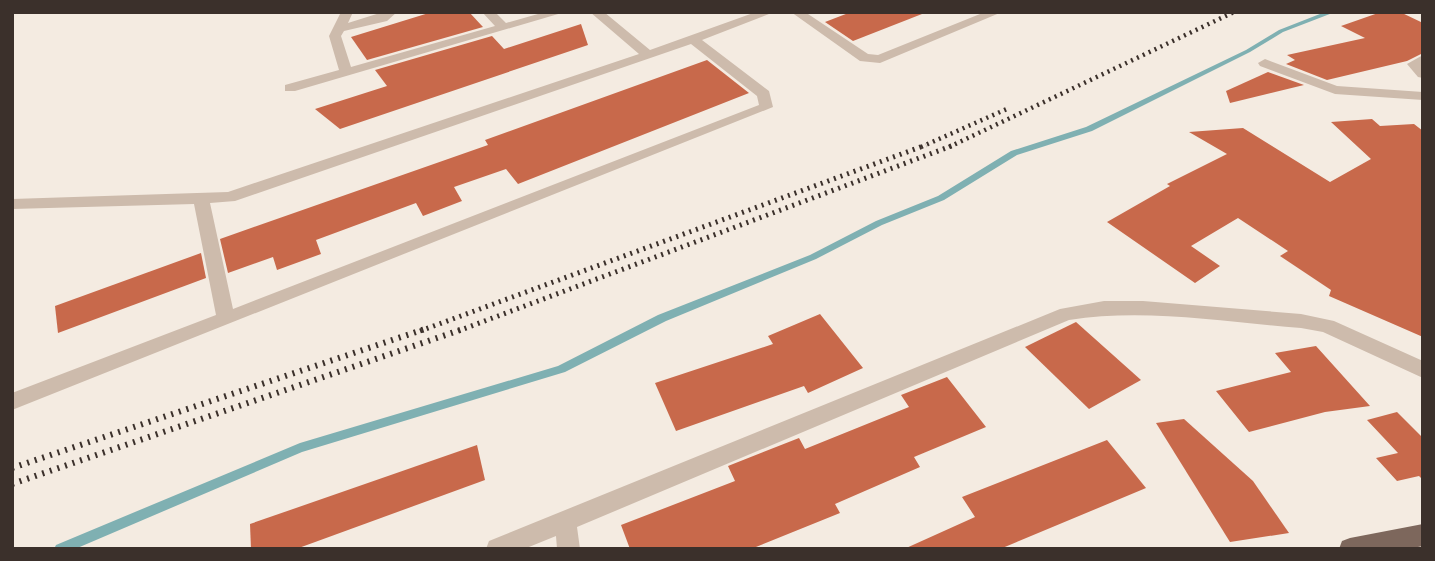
<svg xmlns="http://www.w3.org/2000/svg" width="1435" height="561" viewBox="0 0 1435 561" font-family="'Exo 2',sans-serif">
  <style>
    .lines { fill: none; stroke-linecap: round; stroke-linejoin: round }
    .stream { fill: #7fb0b2; fill-rule: evenodd }
    .building { fill: #c8694b }
    .minor { fill: #cdbbac; fill-rule: evenodd }
    .major { fill: #7d675c; fill-rule: evenodd }
    .rail-far2 { stroke: #3b302b; stroke-width: 4.5; stroke-dasharray: 2 4.5; stroke-linecap: butt }
    .rail-far1 { stroke: #3b302b; stroke-width: 5; stroke-dasharray: 2 5; stroke-linecap: butt }
    .rail { stroke: #3b302b; stroke-width: 6; stroke-dasharray: 2 6; stroke-linecap: butt }
  </style>
  <rect width="100%" height="100%" fill="#f4ebe1"/>
  <g class="lines">
    <!-- stream -->
    <path class="stream" d="M1325 12H1335L1283 32 1250 52 1092 131 1017 155 944 200 882 225 816 259 666 321 565 372 302 452 75 549H54L56 545 300 443 558 366 658 315 810 255 876 221 938 196 1011 151 1086 127 1246 50 1279 30Z"/>
  </g>
  <!-- building -->
  <g class="building">
    <path d="M432 12H469L483 27 367 60 351 37Z"/>
    <path d="M851 12H921L922 14 853 41 825 22Z"/>
    <path d="M1381 12H1400L1423 23V53L1407 61 1327 80 1286 64 1295 60 1287 55 1365 38 1341 26Z"/>
    <path d="M581 24 588 45 340 129 315 109 387 86 375 70 492 36 504 49Z"/>
    <path d="M707 60 749 93 518 184 506 169 454 187 462 201 423 216 416 203 316 240 321 254 277 270 273 257 228 273 220 239 488 145 485 140Z"/>
    <path d="M1268 72 1304 85 1230 103 1226 91Z"/>
    <path d="M1372 119 1380 126 1414 124 1423 131V337L1329 296 1331 290 1280 256 1288 251 1238 218 1191 246 1220 266 1195 283 1107 222 1170 186 1167 184 1227 154 1189 132 1243 128 1330 182 1371 159 1331 122Z"/>
    <path d="M201 253 206 278 58 333 55 306Z"/>
    <path d="M820 314 863 368 808 393 804 386 676 431 655 383 773 344 768 336Z"/>
    <path d="M1076 322 1141 380 1089 409 1025 347Z"/>
    <path d="M1316 346 1370 406 1325 412 1249 432 1216 391 1291 372 1275 353Z"/>
    <path d="M947 377 986 427 914 457 920 467 835 504 840 513 751 549H630L621 525 735 481 728 466 799 438 805 449 909 407 901 395Z"/>
    <path d="M1397 412 1423 438V480L1419 476 1397 481 1376 458 1398 453 1367 420Z"/>
    <path d="M1184 419 1253 481 1289 533 1230 542 1156 423Z"/>
    <path d="M1107 440 1146 488 1000 549H904L975 517 962 497Z"/>
    <path d="M477 445 485 480 296 549H251L250 524Z"/>
  </g>
  <g class="lines">
    <!-- minor -->
    <g class="minor">
      <path d="M341 12H353L348 23 383 12H397L387 21 344 31 341 36 351 67 495 26 482 12H495L506 23 545 12H565L295 91H285V85L339 70 329 36Z"/>
      <path d="M590 12H604L650 50 756 12H774L702 40 769 91 773 107 12 410V393L216 315 194 204 12 209V199L228 192 639 54ZM691 44 757 96 759 105 233 309 210 203 235 201Z"/>
      <path d="M791 12H805L868 54 878 55 985 12H1002L880 63 860 61Z"/>
      <path d="M1423 55V78L1418 77 1407 64Z"/>
      <path d="M1265 59 1337 86 1423 92V100L1335 94 1260 66 1258 63Z"/>
      <path d="M1104 301H1143L1301 314 1334 321 1423 361V378L1323 332 1301 328C1224 322 1145 308 1069 320L577 527 580 549H557L556 536 524 549H486L489 541 1060 309Z"/>
    </g>
    <!-- major -->
    <path class="major" d="M1423 524V546L1408 549H1339L1342 541 1350 538Z"/>
    <!-- rail-far2 -->
    <g class="rail-far2">
      <path d="M921 147 1009 108"/>
      <path d="M949 147 1234 12"/>
    </g>
    <!-- rail-far1 -->
    <g class="rail-far1">
      <path d="M420 331 926 145"/>
      <path d="M458 331 954 145"/>
    </g>
    <!-- rail -->
    <g class="rail">
      <path d="M12 468 425 329"/>
      <path d="M12 484 463 329"/>
    </g>
  </g>
  <!-- border -->
  <rect width="1435" height="561" fill="none" stroke="#3b302b" stroke-width="28"/>
</svg>
